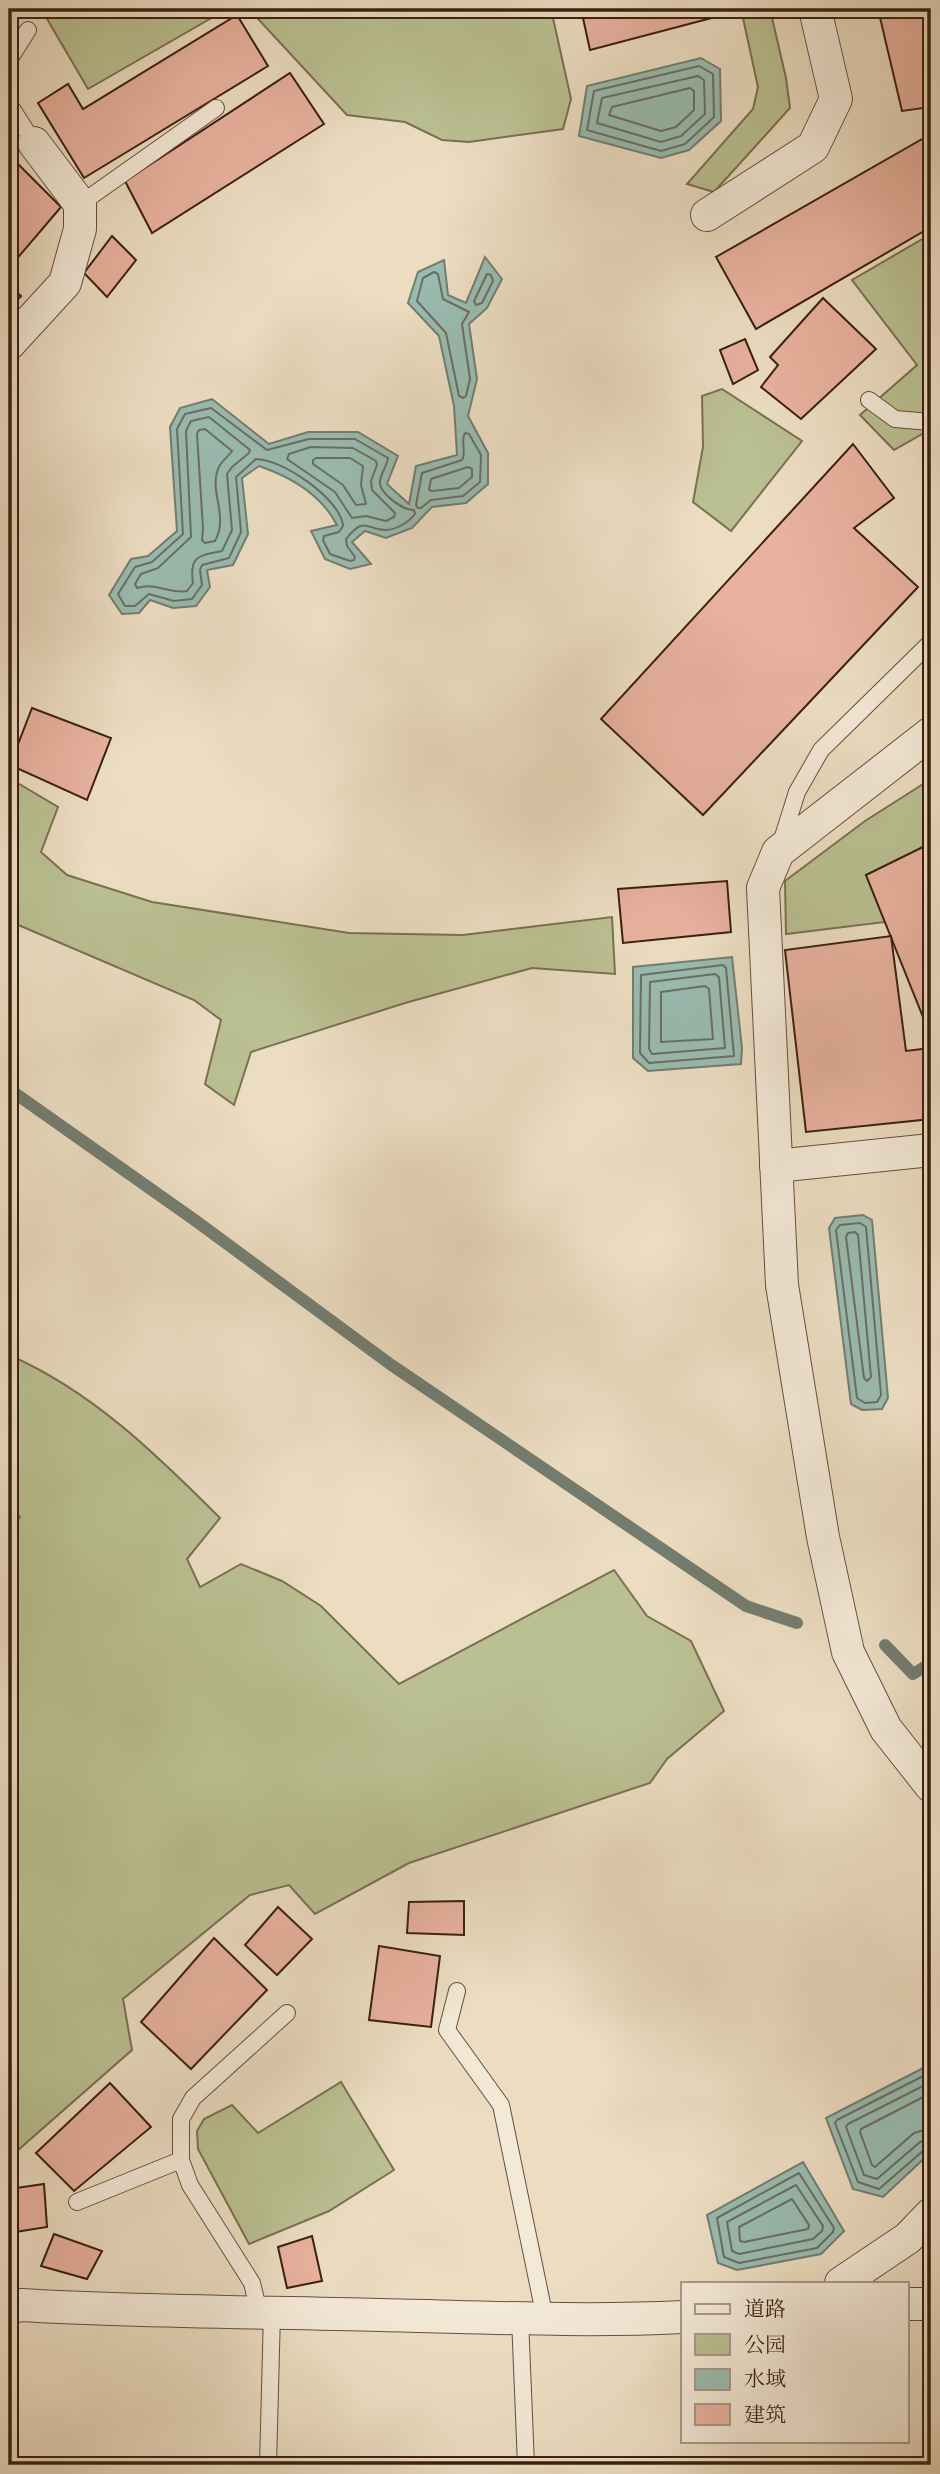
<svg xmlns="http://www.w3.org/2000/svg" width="940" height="2474" viewBox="0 0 940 2474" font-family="'Gentium Book Plus','Noto Serif SC',serif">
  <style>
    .green { fill: #bac092; stroke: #7a7052; stroke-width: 2 }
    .water { fill: #99bcb1; stroke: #737d71; stroke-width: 2 }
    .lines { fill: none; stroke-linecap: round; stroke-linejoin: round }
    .shore { stroke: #6a6e62; stroke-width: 2 }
    .stream { stroke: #737d71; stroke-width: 12 }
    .building { fill: #e8b29f; stroke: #3b1f12; stroke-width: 2 }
    .service-casing { stroke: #674e3e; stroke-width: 18 }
    .minor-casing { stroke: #674e3e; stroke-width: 34 }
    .service { stroke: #f3e9d7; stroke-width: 16 }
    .minor { stroke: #f3e9d7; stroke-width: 32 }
  </style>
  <rect width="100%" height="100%" fill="#ecddc2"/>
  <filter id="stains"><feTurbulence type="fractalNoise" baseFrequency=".00286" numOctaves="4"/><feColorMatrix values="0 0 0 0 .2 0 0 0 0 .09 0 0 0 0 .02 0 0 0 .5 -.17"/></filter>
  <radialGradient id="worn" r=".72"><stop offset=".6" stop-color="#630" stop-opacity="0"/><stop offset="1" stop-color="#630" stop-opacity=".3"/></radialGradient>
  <!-- green -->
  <g class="green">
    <path d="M48 9H227L88 89 43 12Z"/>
    <path d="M249 9H551L571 99 563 129 469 142 442 140 405 122 347 115Z"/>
    <path d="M741 9H770L786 78 790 108 714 192 687 184 753 109 758 87Z"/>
    <path d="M931 234V429L894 450 860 415 917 365 852 280Z"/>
    <path d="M722 389 802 441 731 531 693 502 703 447 702 396Z"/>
    <path d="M9 778 58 807 41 852 67 875 152 902 349 933 463 935 612 917 615 974 532 968 405 1003 251 1052 234 1105 205 1084 221 1020 194 1000 9 921Z"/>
    <path d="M931 779V843L866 875 885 922 786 934 785 881 865 821Z"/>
    <path d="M9 1355C92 1391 157 1455 220 1518L187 1559 200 1587 241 1564 282 1581 321 1606 399 1684 614 1570 647 1616 691 1641 724 1711 667 1759 650 1783 409 1863 315 1914 289 1885 250 1895 123 1999 132 2050 9 2158V1531L20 1517 9 1504Z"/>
    <path d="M341 2082 394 2170 329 2211 249 2244 198 2149 197 2131 204 2119 232 2105 258 2133Z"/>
  </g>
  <!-- water -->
  <g class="water">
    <path d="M701 58 720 69 721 121 689 150 661 158 579 136 587 86Z"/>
    <path d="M485 257 502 279 487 308 469 324 477 379 468 416 488 453V484L466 503 432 507 412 528 386 538 365 531 352 542 371 564 350 569 325 559 311 531 337 525C321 494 291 477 259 466L242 478 248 534 233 565 207 570 210 587 196 606 173 608 150 600 139 613 122 614 109 595 131 559 148 556 177 531 170 427 180 408 212 399 269 444 308 432H358L398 456 387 484 409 504 416 466 457 455 454 406 439 336 408 303 418 272 444 260 448 295 466 303Z"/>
    <path d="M732 957 742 1048 741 1064 648 1071 633 1058V967Z"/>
    <path d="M863 1215 872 1220 888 1398 882 1409 862 1410 851 1404 829 1228 835 1218Z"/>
    <path d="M931 2064V2152L883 2197 853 2189 826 2118Z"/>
    <path d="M803 2162 844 2231 821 2254 737 2270 718 2263 707 2215Z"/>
  </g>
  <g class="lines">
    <!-- shore -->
    <g class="shore">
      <path d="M699 66 713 74 714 117 685 144 661 151 587 130 594 91Z"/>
      <path d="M698 76 704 80 705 114 681 136 661 142 597 123 602 98Z"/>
      <path d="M690 88 694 91V110L676 127 661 131 609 115 612 107Z"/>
      <path d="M434 272 438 274 443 299 469 312 462 324 470 379 466 396 463 398 459 396 446 333 417 301 423 278Z"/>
      <path d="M487 274 491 275 493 281 482 303 476 305 474 301Z"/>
      <path d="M211 408 267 450 309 439H355L388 458C387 466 381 473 380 481 378 493 404 511 414 510L415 514C409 522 396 530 386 530 366 530 365 515 346 539L347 546 355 557 354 560 350 561 330 554 323 540 324 536 339 532 343 526C341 499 282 459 256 459L236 477 241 532 229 558 202 565 200 570 202 585 192 599 174 601 149 594 135 606H125L118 594 135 567 152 562 183 534 177 429 185 414Z"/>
      <path d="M209 417 250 450 249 453 232 467 227 474 232 530 222 551C199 556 189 555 193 583L187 591C166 594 158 582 137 588L135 584 141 574 158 568 191 537 186 431 191 421Z"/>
      <path d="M205 429 232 451C228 457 221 461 218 469 209 492 229 516 215 541L205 543 202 540 203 528 197 434 199 430Z"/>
      <path d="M465 433 469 434 481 455 480 482 463 496 431 500 421 508H418L416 505 422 473 462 460C467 452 460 441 465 433Z"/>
      <path d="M311 447 353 448 376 461 377 465 371 481 372 490 395 513 394 517 386 521 366 516 352 518 335 492 287 459 289 454Z"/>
      <path d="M316 458H350L363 466 361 485 366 504 356 505 343 485 313 464V460Z"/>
      <path d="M468 467 472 469V477L459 488 432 491 429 490 431 479Z"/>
      <path d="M723 965 726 968 734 1056 649 1063 640 1053 641 975Z"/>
      <path d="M715 974 719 977 725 1048 652 1054 649 1049 650 982Z"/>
      <path d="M705 986 709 989 713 1039 661 1042V992Z"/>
      <path d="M860 1223 866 1227 881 1395 877 1402 865 1403 857 1398 836 1230 840 1225Z"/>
      <path d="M855 1232 858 1235 871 1377 867 1381 864 1378 846 1237 848 1233Z"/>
      <path d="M931 2072 837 2120 835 2123 858 2182 879 2189 924 2150 931 2148"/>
      <path d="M931 2082 848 2124 846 2127 864 2175 877 2179 920 2142 931 2139"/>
      <path d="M931 2093 861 2129 860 2132 872 2165 875 2167 914 2133 931 2128"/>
      <path d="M799 2173 834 2228 833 2232 817 2248 739 2263 724 2257 717 2218Z"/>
      <path d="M796 2185 823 2226 822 2231 813 2239 739 2254 732 2251 727 2222Z"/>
      <path d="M792 2199 809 2225 808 2229 744 2242 740 2241 739 2227Z"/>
    </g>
    <!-- stream -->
    <g class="stream">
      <path d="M9 1089 196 1221 390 1364 746 1606 797 1623"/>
      <path d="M885 1645 913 1674 931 1663"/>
    </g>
  </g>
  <!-- building -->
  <g class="building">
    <path d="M581 9H721L723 15 590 50Z"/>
    <path d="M878 9H931V107L902 111Z"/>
    <path d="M237 15 268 66 84 178 38 103 68 84 83 109Z"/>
    <path d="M290 73 324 124 152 233 125 181Z"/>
    <path d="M931 134V227L756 329 716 257Z"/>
    <path d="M9 155 61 207 9 268Z"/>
    <path d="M112 236 136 260 107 297 84 273Z"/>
    <path d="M9 285 21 296 9 309Z"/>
    <path d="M823 298 876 349 801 419 761 387 778 365 770 357Z"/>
    <path d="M745 339 758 370 733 384 720 350Z"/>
    <path d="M853 444 894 498 854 528 918 587 703 815 601 719Z"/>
    <path d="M32 708 111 738 87 800 10 765Z"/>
    <path d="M931 843V1037L866 875Z"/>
    <path d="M727 881 731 932 623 943 618 889Z"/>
    <path d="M891 936 906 1051 931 1048V1119L806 1132 785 950Z"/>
    <path d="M464 1901V1935L407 1933 409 1902Z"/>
    <path d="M278 1907 312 1939 277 1975 245 1945Z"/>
    <path d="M214 1938 267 1990 191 2069 141 2022Z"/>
    <path d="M379 1946 440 1956 431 2027 369 2020Z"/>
    <path d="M110 2083 151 2127 74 2191 36 2153Z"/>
    <path d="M44 2184 47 2227 9 2233V2189Z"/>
    <path d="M54 2234 102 2251 87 2279 41 2266Z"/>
    <path d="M312 2236 322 2281 287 2288 278 2247Z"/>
  </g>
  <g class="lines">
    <!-- service casing -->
    <g class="service-casing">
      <g id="service">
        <path d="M9 60 28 30"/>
        <path d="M9 104 34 143"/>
        <path d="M80 204 216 108"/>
        <path d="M869 400 895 419 931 422"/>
        <path d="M781 843 797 792 821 750 931 642"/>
        <path d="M457 1991 447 2030 501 2105 545 2318"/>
        <path d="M77 2202 181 2160"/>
        <path d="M259 2312 252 2283 190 2185 181 2160V2119L193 2098 287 2013"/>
        <path d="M520 2318 526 2465"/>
        <path d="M268 2465 272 2313"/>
      </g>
    </g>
    <!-- minor casing -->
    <g class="minor-casing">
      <g id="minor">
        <path d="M707 215 813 147 836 99 815 9"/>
        <path d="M9 344 65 283 80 229V204L34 143"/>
        <path d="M931 733 778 852 763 888 782 1285 823 1537 848 1652 886 1729 931 1786"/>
        <path d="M776 1166 931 1150"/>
        <path d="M841 2283 908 2238 931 2214"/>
        <path d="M907 2304H931"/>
        <path d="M9 2308 21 2305C141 2312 261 2312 381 2315 481 2317 582 2322 683 2317"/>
      </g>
    </g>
    <!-- service -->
    <use href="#service" class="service"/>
    <!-- minor -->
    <use href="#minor" class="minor"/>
  </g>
  <!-- margin -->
  <rect width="940" height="2474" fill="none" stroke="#ecddc2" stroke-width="35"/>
  <rect x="10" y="10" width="919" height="2453" fill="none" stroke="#3b1f12" stroke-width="3.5"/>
  <rect x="18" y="18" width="905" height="2439" fill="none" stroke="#3b1f12" stroke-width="2"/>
  <!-- legend -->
  <rect x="681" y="2282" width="228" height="161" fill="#f3e9d7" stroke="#a99888" stroke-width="2"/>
  <rect x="695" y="2304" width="35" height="10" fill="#f3e9d7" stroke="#a99888" stroke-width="2"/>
  <text x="744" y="2316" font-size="21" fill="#3b1f12">道路</text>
  <rect x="695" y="2334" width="35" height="21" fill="#bac092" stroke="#a99888" stroke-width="2"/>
  <text x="744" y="2352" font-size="21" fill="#3b1f12">公园</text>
  <rect x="695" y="2369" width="35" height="21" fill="#99bcb1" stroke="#a99888" stroke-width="2"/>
  <text x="744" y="2386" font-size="21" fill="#3b1f12">水域</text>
  <rect x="695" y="2404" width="35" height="21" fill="#e8b29f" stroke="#a99888" stroke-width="2"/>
  <text x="744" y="2422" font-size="21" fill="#3b1f12">建筑</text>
  <rect width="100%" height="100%" filter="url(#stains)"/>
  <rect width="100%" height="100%" fill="url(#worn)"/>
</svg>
